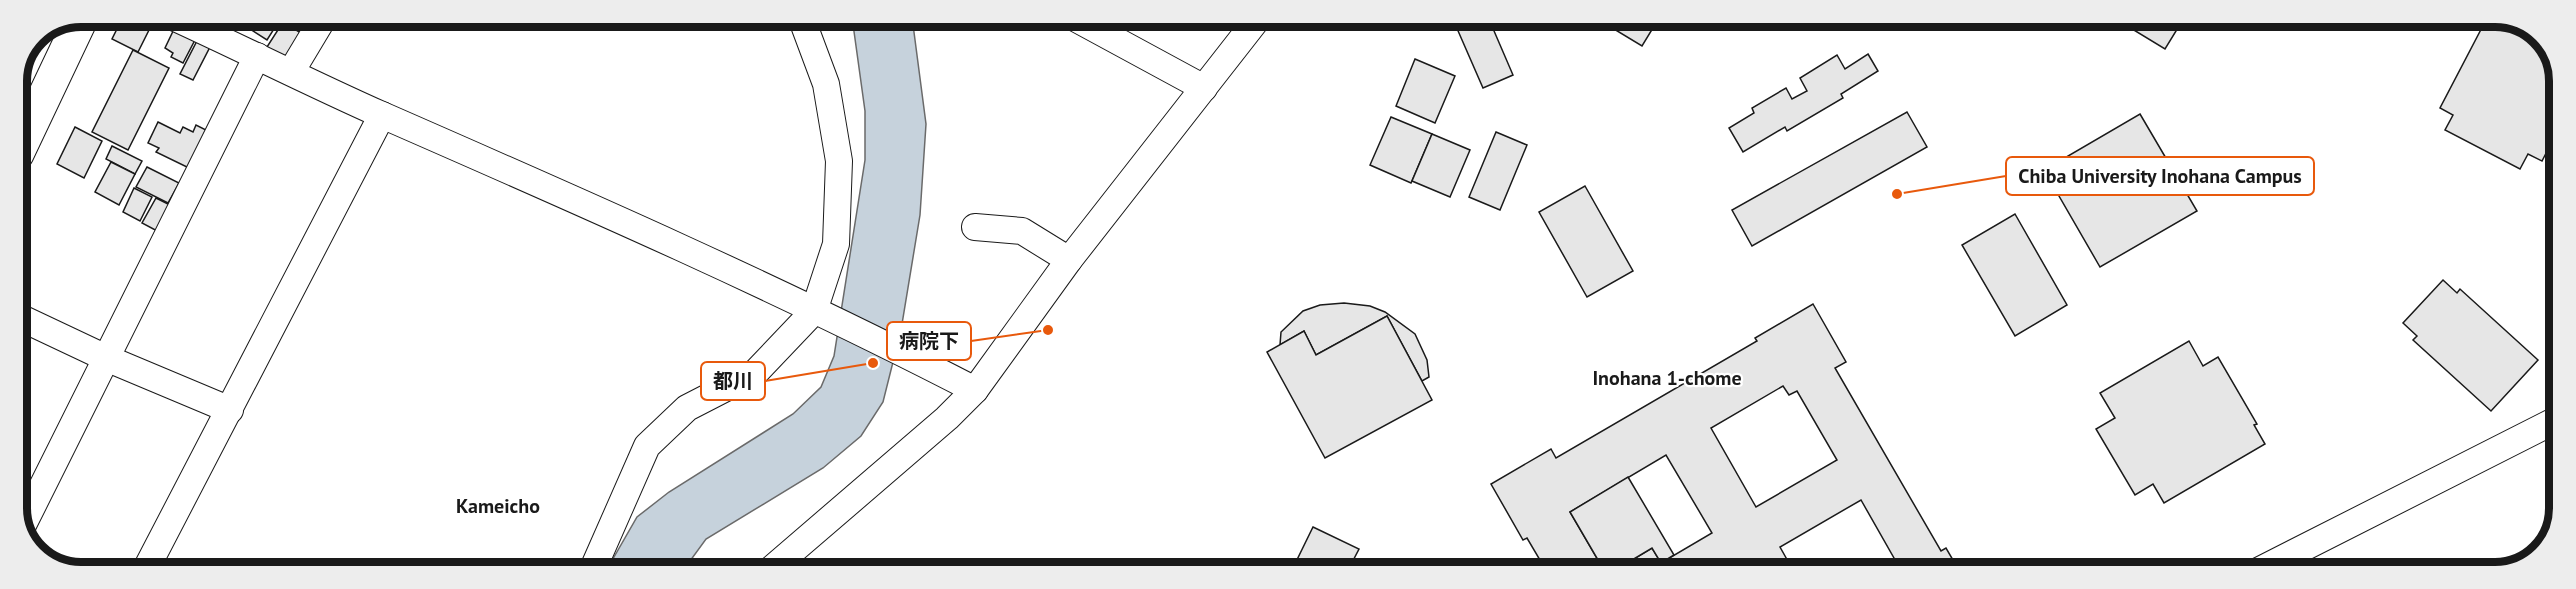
<svg xmlns="http://www.w3.org/2000/svg" width="2576" height="589" viewBox="0 0 2576 589" font-family="'PT Sans','Noto Sans JP',sans-serif">
  <style>
    .water { fill: #c6d2dc; stroke: #6a6a6a; stroke-width: 1.5 }
    .building { fill: #e6e6e6; stroke: #1a1a1a; stroke-width: 1.5; fill-rule: evenodd }
    .lines { fill: none; stroke-linecap: round; stroke-linejoin: round }
    .minor-casing { stroke: #1a1a1a; stroke-width: 28 }
    .highway-casing { stroke: #1a1a1a; stroke-width: 35 }
    .minor { stroke: #fff; stroke-width: 26 }
    .highway { stroke: #fff; stroke-width: 33 }
    .labels { text-anchor: middle; dominant-baseline: central; stroke-width: 4.5; stroke-linejoin: round; paint-order: stroke }
    .neighbourhood-label { font-size: 20px; font-weight: bold; fill: #1a1a1a; stroke: #fff }
    .rim { fill: none; stroke: #1a1a1a; stroke-width: 8 }
    .leader { fill: none; stroke: #e8590c; stroke-width: 2 }
    .callout-dot { fill: #e8590c; stroke: #fff; stroke-width: 2 }
    .callout { fill: #fff; stroke: #e8590c; stroke-width: 2 }
    .callout-label { font-size: 20px; text-anchor: middle; font-weight: bold; fill: #1a1a1a }
  </style>
  <rect width="100%" height="100%" fill="#fff"/>
  <!-- water -->
  <path class="water" d="M852 17H912L926 124 920 215 901 330 883 402 861 436 823 468 706 539 682 572 606 571 637 517 669 492 793 414 821 387 834 356 865 160V111Z"/>
  <!-- building -->
  <g class="building">
    <path d="M123 17H141L145 18 142 24 150 28 138 52 112 39Z"/>
    <path d="M257 17H272L279 21 267 40 250 29Z"/>
    <path d="M1452 17H1488L1513 75 1483 88Z"/>
    <path d="M1601 17H1646L1656 23 1642 46 1599 20Z"/>
    <path d="M2114 18H2184L2165 49Z"/>
    <path d="M2487 18H2508L2543 38 2559 72V128L2542 161 2528 154 2520 169 2445 130 2453 115 2440 108Z"/>
    <path d="M283 22 301 33 282 62 265 50Z"/>
    <path d="M176 25 197 36 183 63 171 57 173 53 165 48Z"/>
    <path d="M199 37 212 43 193 80 180 74Z"/>
    <path d="M133 50 169 68 128 150 92 132Z"/>
    <path d="M1868 54 1878 71 1841 94 1843 98 1787 131 1785 127 1743 152 1729 128 1754 113 1752 108 1786 88 1792 99 1807 91 1800 78 1837 55 1845 69Z"/>
    <path d="M1415 59 1455 76 1435 123 1396 106Z"/>
    <path d="M1907 112 1927 147 1752 246 1732 210Z"/>
    <path d="M2140 114 2197 211 2100 267 2044 170Z"/>
    <path d="M1391 117 1432 134 1411 183 1370 165Z"/>
    <path d="M158 122 180 133 183 127 193 132 196 125 210 132 191 169 156 152 159 148 148 143Z"/>
    <path d="M75 127 102 141 84 178 57 164Z"/>
    <path d="M1496 132 1527 145 1500 210 1469 197Z"/>
    <path d="M1432 134 1470 150 1450 197 1412 181Z"/>
    <path d="M112 146 142 161 135 174 106 159Z"/>
    <path d="M111 162 135 174 119 205 95 192Z"/>
    <path d="M147 167 179 183 168 203 136 187Z"/>
    <path d="M1585 186 1633 271 1587 297 1539 212Z"/>
    <path d="M134 188 152 197 140 221 123 212Z"/>
    <path d="M156 198 172 206 159 232 142 223Z"/>
    <path d="M2015 214 2067 305 2015 336 1962 245Z"/>
    <path d="M2443 280 2457 293 2460 289 2538 360 2491 411 2413 340 2417 336 2403 323Z"/>
    <path d="M1344 303 1370 306 1385 312 1415 334 1427 360 1429 377 1422 381 1387 316 1316 355 1304 331 1280 345 1281 332 1303 311 1320 305Z"/>
    <path d="M1813 304 1846 362 1835 368 1941 551 1946 548 1960 572H1902L1861 500 1780 547 1794 572H1612L1652 548 1661 563 1712 533 1666 455 1570 512 1605 572H1547L1527 538 1523 540 1491 484 1551 449 1556 458 1757 341 1755 338ZM1783 386 1789 395 1797 391 1837 460 1756 507 1711 428Z"/>
    <path d="M1387 316 1432 400 1325 458 1267 352 1304 331 1316 355Z"/>
    <path d="M2189 341 2203 366 2218 357 2257 424 2254 425 2265 444 2164 503 2153 484 2135 495 2096 429 2115 418 2100 393Z"/>
    <path d="M1628 477 1674 555 1661 563 1652 548 1612 572H1605L1570 512Z"/>
    <path d="M1313 527 1359 549 1347 572H1291Z"/>
  </g>
  <g class="lines">
    <!-- minor casing -->
    <g class="minor-casing">
      <g id="minor">
        <path d="M173 17C243 49 312 84 382 115 581 202 782 290 975 390"/>
        <path d="M1073 17 1204 88"/>
        <path d="M291 72 324 17"/>
        <path d="M975 227 1022 231 1069 260"/>
        <path d="M17 316 106 358 230 410"/>
        <path d="M22 527 257 56"/>
        <path d="M145 571 382 115"/>
        <path d="M592 571 647 446 687 408 755 373 814 311 836 244 839 161 826 84 801 17"/>
        <path d="M768 572 947 418 975 390 1069 260 1259 17"/>
        <path d="M2256 572 2558 419"/>
      </g>
    </g>
    <!-- highway casing -->
    <g class="highway-casing">
      <path id="highway" d="M17 154 82 17"/>
    </g>
    <!-- minor -->
    <use href="#minor" class="minor"/>
    <!-- highway -->
    <use href="#highway" class="highway"/>
  </g>
  <g class="labels">
    <!-- neighbourhood labels -->
    <g class="neighbourhood-label">
      <text x="1667" y="378">Inohana 1-chome</text>
      <text x="498" y="506">Kameicho</text>
    </g>
  </g>
  <!-- crop -->
  <path d="M0 0H2576V589H0ZM81 27H2495A54 54 0 0 1 2549 81V508A54 54 0 0 1 2495 562H81A54 54 0 0 1 27 508V81A54 54 0 0 1 81 27Z" fill="#ededed" fill-rule="evenodd"/>
  <path class="rim" d="M81 27H2495A54 54 0 0 1 2549 81V508A54 54 0 0 1 2495 562H81A54 54 0 0 1 27 508V81A54 54 0 0 1 81 27Z"/>
  <!-- callouts -->
  <path class="leader" d="M1897 194L2006 176M1048 330L971 341M873 363L765 381"/>
  <g class="callout-dot">
    <circle cx="1897" cy="194" r="6"/>
    <circle cx="1048" cy="330" r="6"/>
    <circle cx="873" cy="363" r="6"/>
  </g>
  <g class="callout">
    <rect x="2006" y="157" width="308" height="38" rx="6"/>
    <rect x="887" y="322" width="84" height="38" rx="6"/>
    <rect x="701" y="362" width="64" height="38" rx="6"/>
  </g>
  <g class="callout-label">
    <text x="2160" y="183">Chiba University Inohana Campus</text>
    <text x="929" y="348">病院下</text>
    <text x="733" y="388">都川</text>
  </g>
</svg>
